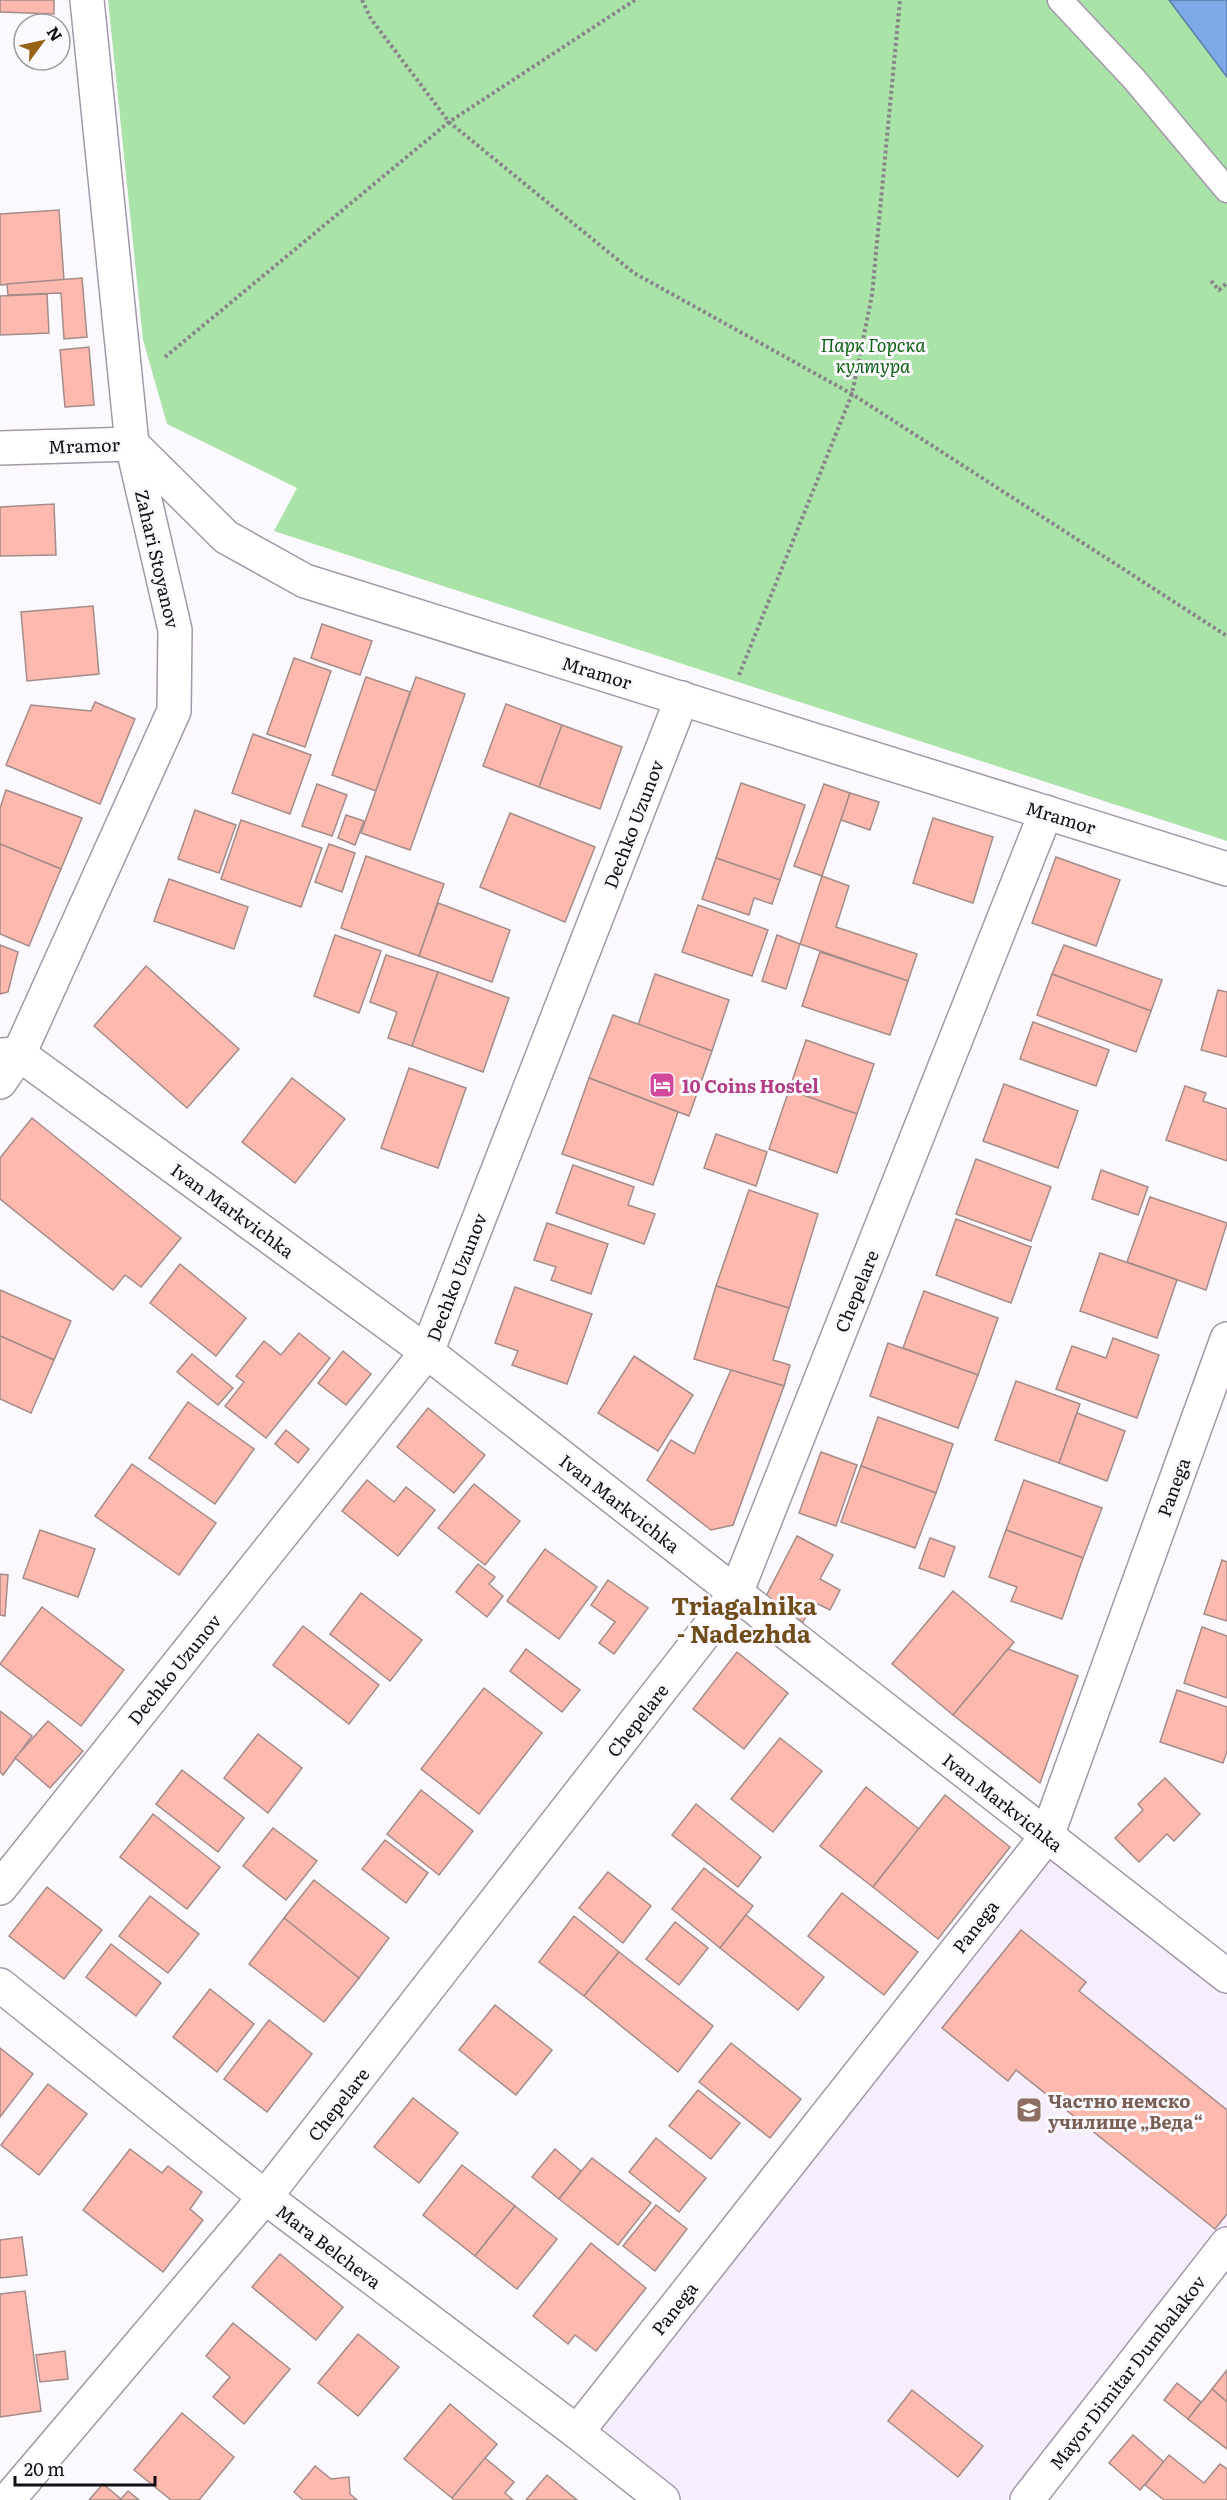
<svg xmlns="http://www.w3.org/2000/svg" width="1227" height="2500" viewBox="0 0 1227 2500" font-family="Literata,serif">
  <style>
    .built { fill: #f6edfd }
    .green { fill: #a9e3a7 }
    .water { fill: #7caae7; stroke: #5c7ca8; stroke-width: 1.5 }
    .building { fill: #feb9ae; stroke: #a38c89; stroke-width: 1.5 }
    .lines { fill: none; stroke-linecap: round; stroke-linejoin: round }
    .lane-casing { stroke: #a398aa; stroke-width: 27 }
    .street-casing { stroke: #a398aa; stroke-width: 36 }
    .path { stroke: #88858a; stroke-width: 4; stroke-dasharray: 3 3; stroke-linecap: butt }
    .lane { stroke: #fff; stroke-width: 24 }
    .street { stroke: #fff; stroke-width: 33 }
    .labels { text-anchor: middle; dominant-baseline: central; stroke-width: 6; stroke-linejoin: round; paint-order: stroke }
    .park-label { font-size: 18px; font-style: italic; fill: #0f6216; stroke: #fbf9fd }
    .street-label { font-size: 18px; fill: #130f16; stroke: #fbf9fd }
    .hotel-label { font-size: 18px; font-weight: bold; fill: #b23c85; stroke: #fbf9fd; text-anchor: start }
    .education-label { font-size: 18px; font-weight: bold; fill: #785e54; stroke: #fbf9fd; text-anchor: start }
    .district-label { font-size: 24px; font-weight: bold; fill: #704c1b; stroke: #fbf9fd }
  </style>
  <rect width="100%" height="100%" fill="#fbf9fd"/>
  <!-- built -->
  <path class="built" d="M1047 1836 1227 1976V2244L1027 2500H663L577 2432Z"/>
  <!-- green -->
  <path class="green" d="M108 0H1169L1227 77V841L274 531 297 488 167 424 143 340Z"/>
  <!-- water -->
  <path class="water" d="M1169 0H1227V77Z"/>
  <!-- building -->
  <g class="building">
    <path d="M0 0H54V14L0 12Z"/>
    <path d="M59 210 64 280 0 285V214Z"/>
    <path d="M82 278 87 337 64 339 61 293 8 295 7 284Z"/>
    <path d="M47 294 49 333 0 335V296Z"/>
    <path d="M89 347 94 405 65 407 60 350Z"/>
    <path d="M54 504 56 555 0 556V507Z"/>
    <path d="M93 606 99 674 27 681 21 612Z"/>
    <path d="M322 624 372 641 360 675 311 658Z"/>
    <path d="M294 658 331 671 305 747 267 734Z"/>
    <path d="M366 677 410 692 376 791 332 775Z"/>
    <path d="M416 677 465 694 410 850 361 833Z"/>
    <path d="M95 702 135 719 100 804 6 765 31 705 91 711Z"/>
    <path d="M506 704 562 725 539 787 483 766Z"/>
    <path d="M562 725 622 747 600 809 539 787Z"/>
    <path d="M253 734 311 755 290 814 232 793Z"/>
    <path d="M741 783 805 805 780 880 716 858Z"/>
    <path d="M317 784 347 795 332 836 302 826Z"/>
    <path d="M824 784 850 793 822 876 794 866Z"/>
    <path d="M6 790 82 818 61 869 0 844V808Z"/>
    <path d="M850 793 879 802 870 830 841 820Z"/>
    <path d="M195 810 236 825 219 873 178 859Z"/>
    <path d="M510 813 595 847 565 922 480 887Z"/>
    <path d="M346 815 364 821 355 845 338 838Z"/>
    <path d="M933 818 993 837 973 903 913 883Z"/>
    <path d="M241 820 322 848 301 907 221 879Z"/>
    <path d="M0 844 61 869 29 946 0 934Z"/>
    <path d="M329 844 355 853 342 892 315 882Z"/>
    <path d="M366 856 444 884 419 956 341 928Z"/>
    <path d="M1056 857 1120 880 1096 946 1032 923Z"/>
    <path d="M716 858 780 880 772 904 754 898 749 915 702 899Z"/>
    <path d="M822 876 849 886 836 927 917 954 908 981 800 944Z"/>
    <path d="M169 879 248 907 234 949 154 921Z"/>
    <path d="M438 903 510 930 492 982 419 956Z"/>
    <path d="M698 905 768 930 752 976 682 952Z"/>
    <path d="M335 935 381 951 359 1013 314 996Z"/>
    <path d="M777 935 800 944 786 989 762 981Z"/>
    <path d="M0 945 18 952 8 992 0 994Z"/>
    <path d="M1064 945 1162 980 1151 1011 1052 974Z"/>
    <path d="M820 952 908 981 890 1035 802 1006Z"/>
    <path d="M386 955 438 972 412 1046 388 1038 397 1012 370 1002Z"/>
    <path d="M146 966 239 1049 187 1108 94 1026Z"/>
    <path d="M438 972 509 998 483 1072 412 1046Z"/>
    <path d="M655 974 729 1000 712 1051 638 1025Z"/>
    <path d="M1052 974 1151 1011 1136 1052 1037 1015Z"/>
    <path d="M1218 990 1227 992V1057L1201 1050Z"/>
    <path d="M613 1015 712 1051 689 1116 589 1078Z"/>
    <path d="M1033 1022 1109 1050 1096 1086 1020 1059Z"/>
    <path d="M806 1040 874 1064 857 1114 789 1090Z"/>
    <path d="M409 1068 466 1088 438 1168 381 1148Z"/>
    <path d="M292 1078 345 1119 295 1183 242 1142Z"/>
    <path d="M589 1078 678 1112 653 1185 562 1154Z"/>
    <path d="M1004 1084 1078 1111 1058 1168 983 1141Z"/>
    <path d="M1185 1086 1206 1093 1203 1101 1227 1109V1161L1166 1140Z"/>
    <path d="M789 1090 857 1114 837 1173 769 1149Z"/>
    <path d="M32 1118 181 1238 141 1287 125 1275 113 1290 0 1199V1158Z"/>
    <path d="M716 1134 767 1152 756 1186 704 1168Z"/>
    <path d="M976 1159 1051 1187 1031 1241 956 1214Z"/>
    <path d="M573 1165 634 1187 628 1205 655 1214 644 1244 556 1213Z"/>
    <path d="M1101 1170 1148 1187 1138 1215 1092 1199Z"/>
    <path d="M749 1190 818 1214 789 1308 716 1286Z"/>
    <path d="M1150 1197 1227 1223 1206 1290 1127 1262Z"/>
    <path d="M956 1219 1031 1247 1011 1303 936 1275Z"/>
    <path d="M547 1223 608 1244 591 1294 551 1280 556 1267 534 1260Z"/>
    <path d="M1100 1253 1177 1280 1157 1338 1080 1311Z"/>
    <path d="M180 1264 246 1318 216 1356 150 1303Z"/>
    <path d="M716 1286 789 1308 773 1360 790 1365 784 1386 694 1359Z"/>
    <path d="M515 1287 592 1314 567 1384 512 1365 518 1351 495 1343Z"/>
    <path d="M0 1290 71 1321 54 1360 0 1336Z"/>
    <path d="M924 1291 998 1318 978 1375 903 1348Z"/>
    <path d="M299 1333 330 1358 266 1438 225 1406 244 1382 236 1376 264 1341 281 1355Z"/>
    <path d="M0 1336 54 1360 31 1413 0 1399Z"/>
    <path d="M1113 1338 1159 1355 1137 1418 1056 1389 1072 1346 1106 1358Z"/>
    <path d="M888 1343 978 1375 958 1428 870 1396Z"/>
    <path d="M343 1351 371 1374 346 1405 318 1383Z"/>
    <path d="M192 1354 233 1388 218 1405 177 1372Z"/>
    <path d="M634 1356 693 1395 658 1451 598 1413Z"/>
    <path d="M731 1370 784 1386 733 1525 711 1530 647 1480 671 1440 694 1454Z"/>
    <path d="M1016 1381 1080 1404 1059 1463 995 1440Z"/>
    <path d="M188 1402 254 1449 215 1504 149 1458Z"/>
    <path d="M428 1408 485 1455 454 1493 397 1447Z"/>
    <path d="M1077 1413 1125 1431 1107 1481 1059 1463Z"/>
    <path d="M878 1417 953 1444 936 1493 861 1466Z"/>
    <path d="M286 1430 309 1449 298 1463 275 1444Z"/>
    <path d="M821 1452 857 1465 836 1526 799 1513Z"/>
    <path d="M132 1464 216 1523 179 1575 95 1516Z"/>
    <path d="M861 1466 936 1493 915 1548 841 1522Z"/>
    <path d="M367 1480 394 1502 406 1487 435 1510 398 1556 342 1511Z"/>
    <path d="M1024 1480 1102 1508 1083 1558 1006 1530Z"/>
    <path d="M474 1484 520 1521 485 1565 438 1528Z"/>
    <path d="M40 1530 95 1549 78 1597 23 1578Z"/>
    <path d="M1006 1530 1083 1558 1062 1619 1011 1601 1017 1587 989 1577Z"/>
    <path d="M797 1536 833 1555 820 1579 840 1590 830 1610 814 1602 803 1622 763 1602Z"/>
    <path d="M930 1538 955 1547 944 1577 919 1568Z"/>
    <path d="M545 1549 597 1587 559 1639 507 1601Z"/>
    <path d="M1222 1560 1227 1562V1621L1204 1614Z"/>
    <path d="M478 1564 495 1577 489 1584 503 1596 487 1617 456 1592Z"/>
    <path d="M0 1574 8 1575 5 1616 0 1615Z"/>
    <path d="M608 1580 648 1608 614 1654 599 1643 615 1622 591 1605Z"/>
    <path d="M953 1591 1014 1642 953 1715 892 1664Z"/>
    <path d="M361 1593 422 1640 390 1681 330 1634Z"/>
    <path d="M42 1607 124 1670 81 1726 0 1664Z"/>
    <path d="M303 1626 379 1685 349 1724 273 1665Z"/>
    <path d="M1202 1627 1227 1636V1698L1184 1683Z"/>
    <path d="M526 1649 580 1690 562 1712 510 1671Z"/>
    <path d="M1008 1649 1078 1676 1040 1783 953 1715Z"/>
    <path d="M737 1652 788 1693 744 1749 693 1709Z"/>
    <path d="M484 1688 542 1733 479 1814 421 1769Z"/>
    <path d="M1177 1690 1227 1707V1751L1223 1763 1160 1742Z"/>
    <path d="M0 1711 32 1736 3 1775 0 1772Z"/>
    <path d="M48 1721 83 1751 50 1788 15 1758Z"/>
    <path d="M258 1734 302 1768 268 1813 224 1778Z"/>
    <path d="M780 1738 822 1771 773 1832 731 1799Z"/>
    <path d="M182 1770 244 1818 218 1852 156 1804Z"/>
    <path d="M1165 1778 1200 1814 1174 1841 1167 1834 1139 1862 1115 1838 1143 1810 1138 1804Z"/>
    <path d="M866 1787 919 1829 873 1887 820 1846Z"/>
    <path d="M421 1790 473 1831 439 1875 387 1834Z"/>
    <path d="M945 1795 1010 1847 938 1939 873 1887Z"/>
    <path d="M696 1804 761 1857 738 1887 672 1835Z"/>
    <path d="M153 1814 220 1867 187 1909 120 1857Z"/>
    <path d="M273 1828 317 1861 286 1900 243 1866Z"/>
    <path d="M385 1840 428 1873 406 1903 362 1869Z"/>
    <path d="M704 1868 753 1906 720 1948 672 1909Z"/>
    <path d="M608 1872 651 1906 623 1943 579 1908Z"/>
    <path d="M314 1880 389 1938 359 1978 284 1918Z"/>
    <path d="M47 1887 102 1930 64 1979 9 1936Z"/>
    <path d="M842 1893 918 1952 884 1995 808 1936Z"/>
    <path d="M150 1896 199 1934 168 1973 119 1936Z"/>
    <path d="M746 1915 824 1977 798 2010 720 1948Z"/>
    <path d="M574 1916 619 1952 584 1996 539 1962Z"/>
    <path d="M284 1918 359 1978 324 2022 249 1964Z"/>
    <path d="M675 1922 708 1948 679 1985 646 1959Z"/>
    <path d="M1021 1930 1086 1982 1079 1991 1227 2110V2214L1215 2229 1016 2070 1008 2081 942 2028Z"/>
    <path d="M111 1944 161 1983 136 2016 86 1977Z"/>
    <path d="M619 1952 713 2026 678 2072 584 1996Z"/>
    <path d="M210 1989 254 2024 217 2072 173 2037Z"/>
    <path d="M495 2005 552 2050 516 2095 459 2050Z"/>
    <path d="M269 2020 312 2054 267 2112 224 2079Z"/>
    <path d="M731 2043 801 2099 770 2138 699 2082Z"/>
    <path d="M0 2048 33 2074 0 2117Z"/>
    <path d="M48 2084 87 2114 39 2175 1 2145Z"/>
    <path d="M698 2090 740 2123 711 2159 669 2126Z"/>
    <path d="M413 2098 458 2133 419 2183 374 2147Z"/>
    <path d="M656 2138 706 2178 679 2212 629 2172Z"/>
    <path d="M130 2149 162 2173 168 2166 202 2192 190 2209 203 2220 163 2272 83 2210Z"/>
    <path d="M555 2149 581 2171 559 2199 532 2177Z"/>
    <path d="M592 2158 651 2203 618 2245 559 2199Z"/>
    <path d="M462 2165 515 2206 475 2256 423 2215Z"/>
    <path d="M656 2205 687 2229 655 2271 623 2246Z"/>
    <path d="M515 2206 557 2239 517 2289 475 2256Z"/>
    <path d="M22 2237 27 2275 0 2278V2240Z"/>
    <path d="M591 2243 646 2288 596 2351 575 2335 568 2344 533 2316Z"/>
    <path d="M280 2254 343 2307 316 2340 252 2287Z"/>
    <path d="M25 2291 41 2411 0 2417V2294Z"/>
    <path d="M233 2323 290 2369 244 2424 213 2397 230 2377 206 2356Z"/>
    <path d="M358 2334 399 2367 358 2416 318 2383Z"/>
    <path d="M65 2351 68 2379 40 2382 36 2355Z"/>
    <path d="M1227 2370V2402L1212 2389Z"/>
    <path d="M1177 2383 1201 2402 1188 2419 1164 2400Z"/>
    <path d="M1212 2389 1227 2402V2449L1188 2419Z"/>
    <path d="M912 2390 983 2446 958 2477 888 2421Z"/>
    <path d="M450 2404 497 2444 452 2498 404 2459Z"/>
    <path d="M182 2413 234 2457 199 2500H171L134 2470Z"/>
    <path d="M1133 2435 1164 2462 1140 2490 1109 2463Z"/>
    <path d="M1169 2455 1204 2483 1220 2464 1227 2469V2500H1164L1145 2485Z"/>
    <path d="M485 2458 514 2482 505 2493 513 2500H454L452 2498Z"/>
    <path d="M315 2466 331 2479 349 2477 350 2494 357 2500H303L294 2492Z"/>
    <path d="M547 2475 577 2500H526Z"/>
    <path d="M103 2484 121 2499 128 2491 139 2500H89Z"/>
  </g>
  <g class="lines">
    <!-- lane casing -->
    <g class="lane-casing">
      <path id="lane" d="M1060 0 1134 79 1227 190"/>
    </g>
    <!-- street casing -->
    <g class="street-casing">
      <g id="street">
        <path d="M0 448 132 444 226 537 305 581 1227 869"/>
        <path d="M0 1055 19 1054 427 1352 1227 1976"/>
        <path d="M0 1082 19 1054 174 711 175 630 132 444 87 0"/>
        <path d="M0 1888 427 1352 682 698"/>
        <path d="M0 1985 265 2197 577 2432 663 2500"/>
        <path d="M577 2432 1047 1836 1227 1339"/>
        <path d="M8 2500 265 2197 736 1593 1046 812"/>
        <path d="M1027 2500 1227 2244"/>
      </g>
    </g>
    <!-- path -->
    <g class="path">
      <path d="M362 0 371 19 449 122 634 273 852 394 1227 636"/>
      <path d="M1211 281 1219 290 1227 283"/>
      <path d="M165 357 449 122 635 0"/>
      <path d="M739 675 852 394 872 295 900 0"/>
    </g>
    <!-- lane -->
    <use href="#lane" class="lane"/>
    <!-- street -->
    <use href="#street" class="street"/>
  </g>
  <!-- icons -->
  <defs>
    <g id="hotel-square" transform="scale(1.35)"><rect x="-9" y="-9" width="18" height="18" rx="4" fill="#d1479c" stroke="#fbf9fd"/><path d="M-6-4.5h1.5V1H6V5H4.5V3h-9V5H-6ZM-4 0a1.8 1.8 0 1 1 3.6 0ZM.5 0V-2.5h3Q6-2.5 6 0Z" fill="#fff"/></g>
    <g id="school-square" transform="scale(1.35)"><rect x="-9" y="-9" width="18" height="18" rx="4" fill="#8d6e63" stroke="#fbf9fd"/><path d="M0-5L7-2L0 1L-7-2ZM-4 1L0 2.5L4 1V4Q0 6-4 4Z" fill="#fff"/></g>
  </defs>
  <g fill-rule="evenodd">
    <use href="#hotel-square" x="662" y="1085"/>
    <use href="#school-square" x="1029" y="2110"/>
  </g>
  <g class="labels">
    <!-- park labels -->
    <g class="park-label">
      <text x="873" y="344">Парк Горска<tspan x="873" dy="21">култура</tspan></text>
    </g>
    <!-- street labels -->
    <g class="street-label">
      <text transform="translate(84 445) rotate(-2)">Mramor</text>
      <text transform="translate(158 559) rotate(77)">Zahari Stoyanov</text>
      <text transform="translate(597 672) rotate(17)">Mramor</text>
      <text transform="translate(1061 817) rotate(17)">Mramor</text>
      <text transform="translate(633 824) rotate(-69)">Dechko Uzunov</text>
      <text transform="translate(233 1210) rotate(36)">Ivan Markvichka</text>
      <text transform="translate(456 1277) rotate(-69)">Dechko Uzunov</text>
      <text transform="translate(856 1291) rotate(-68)">Chepelare</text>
      <text transform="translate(1173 1487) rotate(-70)">Panega</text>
      <text transform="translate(620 1503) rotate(38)">Ivan Markvichka</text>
      <text transform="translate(174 1669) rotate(-51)">Dechko Uzunov</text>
      <text transform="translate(637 1720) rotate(-52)">Chepelare</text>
      <text transform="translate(1003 1802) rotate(38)">Ivan Markvichka</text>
      <text transform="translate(975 1926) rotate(-52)">Panega</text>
      <text transform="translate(338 2104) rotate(-52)">Chepelare</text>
      <text transform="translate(329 2246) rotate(37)">Mara Belcheva</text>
      <text transform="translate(674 2308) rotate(-52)">Panega</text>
      <text transform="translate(1127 2372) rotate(-52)">Mayor Dimitar Dumbalakov</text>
    </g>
    <!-- hotel labels -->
    <g class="hotel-label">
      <text x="682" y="1085">10 Coins Hostel</text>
    </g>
    <!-- education labels -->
    <g class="education-label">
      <text x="1048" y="2100">Частно немско<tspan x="1048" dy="21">училище „Веда“</tspan></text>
    </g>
    <!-- district labels -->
    <g class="district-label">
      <text x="744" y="1604">Triagalnika<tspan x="744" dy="28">- Nadezhda</tspan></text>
    </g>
  </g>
  <!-- north arrow -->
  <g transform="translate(42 42) rotate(57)"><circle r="28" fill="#fbf9fd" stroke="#9e9ba1" stroke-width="1.5"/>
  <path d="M0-4.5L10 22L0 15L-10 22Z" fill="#966316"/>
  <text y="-9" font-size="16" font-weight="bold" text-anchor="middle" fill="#130f16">N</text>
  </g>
  <!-- scale -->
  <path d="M15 2476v9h140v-9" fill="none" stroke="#130f16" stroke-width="3"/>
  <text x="24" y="2476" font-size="18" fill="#130f16" stroke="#fbf9fd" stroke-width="4.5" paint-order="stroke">20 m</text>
</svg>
